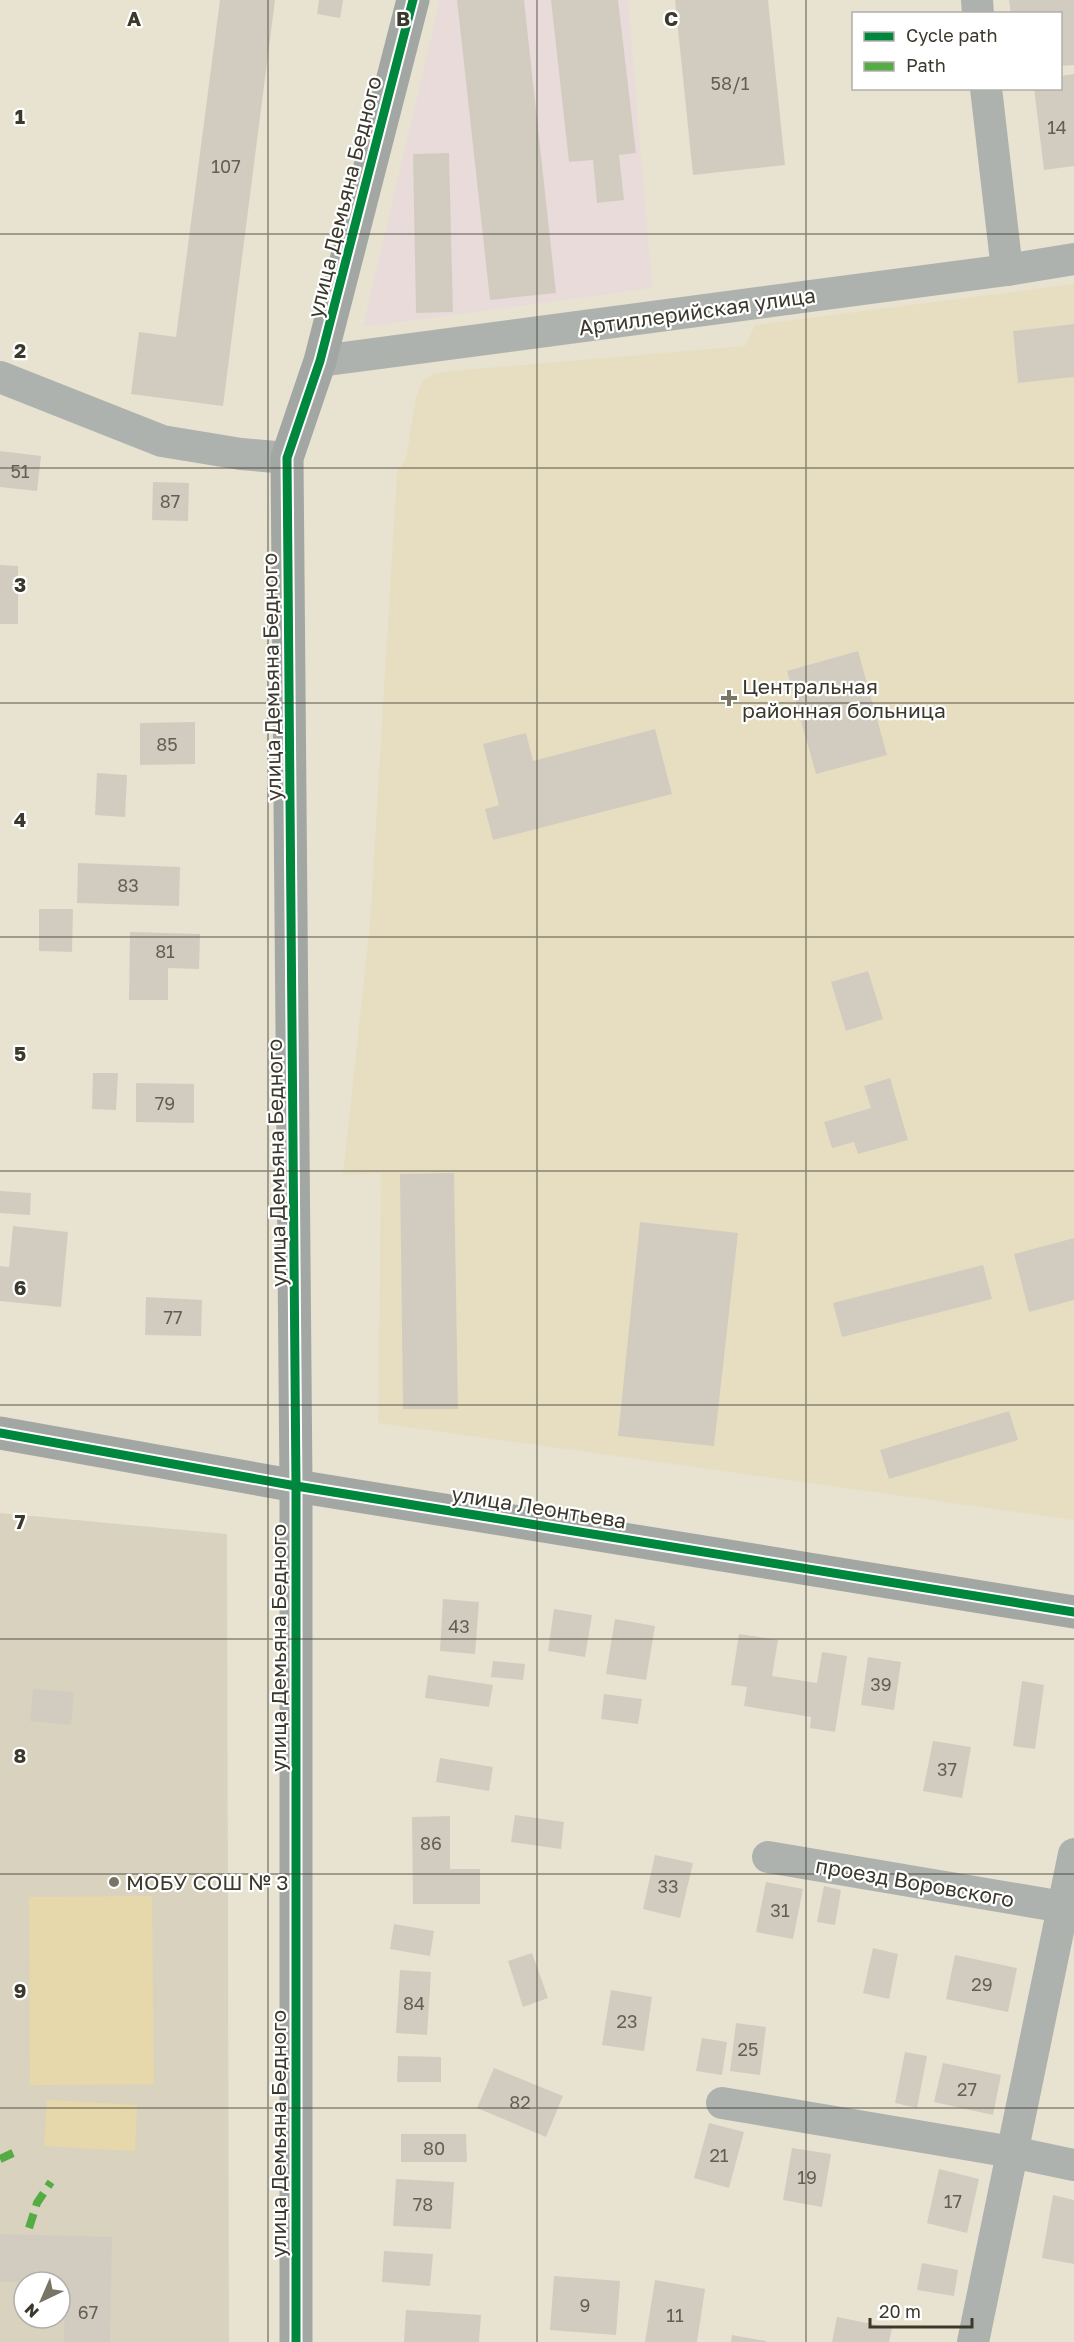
<svg xmlns="http://www.w3.org/2000/svg" width="1074" height="2342" viewBox="0 0 1074 2342" font-family="'Golos Text',sans-serif">
  <style>
    .built { fill: #e7dec1 }
    .industrial { fill: #eadbdb }
    .education { fill: #d9d2bf; fill-rule: evenodd }
    .green { fill: #e6d8aa }
    .building { fill: #d2ccc0 }
    .lines { fill: none; stroke-linecap: round; stroke-linejoin: round }
    .street { stroke: #aeb2ae; stroke-width: 32 }
    .secondary { stroke: #a3a7a3; stroke-width: 33 }
    .quiet { stroke: #55ac44; stroke-width: 8; stroke-dasharray: 15 8; stroke-linecap: butt }
    .cycleway-casing { stroke: #fff; stroke-width: 13 }
    .cycleway { stroke: #00873e; stroke-width: 9 }
    .grid { fill: none; stroke: #3b382c; stroke-width: 1.5; stroke-opacity: 0.55 }
    .poi-dot { fill: #787466; stroke: #fff; stroke-width: 2 }
    .labels { text-anchor: middle; dominant-baseline: central; stroke-width: 4.5; stroke-linejoin: round; paint-order: stroke }
    .number-label { font-size: 18px; fill: #635f53 }
    .street-label { font-size: 21px; fill: #3b382c; stroke: #fff }
    .poi-label { font-size: 21px; fill: #3b382c; stroke: #fff; text-anchor: start }
    .grid-label { font-size: 20px; text-anchor: middle; font-weight: bold; fill: #3b382c; stroke: #fff; stroke-width: 4.5; stroke-linejoin: round; paint-order: stroke }
  </style>
  <rect width="100%" height="100%" fill="#e8e2d1"/>
  <!-- built -->
  <path class="built" d="M1074 284V1520L378 1423 381 1173 343 1175 370 924 397 472 406 458 416 398 422 381 433 374 452 371 745 346 755 325Z"/>
  <!-- industrial -->
  <path class="industrial" d="M440 0H628L652 288 363 327Z"/>
  <!-- education -->
  <path class="education" d="M0 1513 227 1534 229 2342H0ZM24 2282H60V2318H24Z"/>
  <!-- green -->
  <g class="green">
    <path d="M152 1896 154 2084 30 2085 29 1897Z"/>
    <path d="M47 2100 137 2105 135 2151 44 2146Z"/>
  </g>
  <!-- building -->
  <g class="building">
    <path d="M220 0H275L223 406 131 394 139 332 176 337Z"/>
    <path d="M319 0H343L340 18 317 14Z"/>
    <path d="M457 0H524L556 293 490 300Z"/>
    <path d="M551 0H618L636 153 619 155 624 200 597 203 593 160 569 162Z"/>
    <path d="M675 0H768L785 165 693 175Z"/>
    <path d="M1009 0H1074V65L1060 66V14H1011Z"/>
    <path d="M1074 74V166L1044 170 1034 88H1060V76Z"/>
    <path d="M449 153 453 312 416 313 413 154Z"/>
    <path d="M1074 324V377L1018 383 1013 331Z"/>
    <path d="M0 451 41 456 37 491 0 487Z"/>
    <path d="M153 482 189 483 188 521 152 520Z"/>
    <path d="M0 565 18 566V624H0Z"/>
    <path d="M858 651 887 755 816 774 787 671Z"/>
    <path d="M195 722V764L140 765V723Z"/>
    <path d="M655 729 672 794 493 840 485 809 499 805 483 744 526 733 533 761Z"/>
    <path d="M97 773 127 775 125 817 95 815Z"/>
    <path d="M78 863 180 867 179 906 77 903Z"/>
    <path d="M39 909H73L72 952 39 951Z"/>
    <path d="M130 932 200 934 199 969 168 968V1000H129Z"/>
    <path d="M868 971 883 1019 846 1031 831 982Z"/>
    <path d="M93 1073H118L116 1110 92 1109Z"/>
    <path d="M890 1078 908 1140 858 1154 854 1142 832 1148 824 1122 871 1108 864 1086Z"/>
    <path d="M136 1083 194 1084V1123L136 1122Z"/>
    <path d="M454 1173 458 1409H403L400 1174Z"/>
    <path d="M0 1191 31 1193 30 1215 0 1213Z"/>
    <path d="M640 1222 738 1233 714 1446 618 1436Z"/>
    <path d="M13 1226 68 1232 61 1307 0 1301V1266L9 1267Z"/>
    <path d="M1074 1238V1300L1029 1312 1014 1254Z"/>
    <path d="M983 1265 992 1299 842 1337 833 1303Z"/>
    <path d="M146 1297 202 1300 201 1336 145 1335Z"/>
    <path d="M1009 1411 1018 1440 889 1479 880 1450Z"/>
    <path d="M443 1599 479 1602 475 1654 440 1651Z"/>
    <path d="M554 1609 592 1615 585 1657 548 1651Z"/>
    <path d="M615 1619 655 1626 646 1680 606 1674Z"/>
    <path d="M739 1634 778 1640 772 1676 817 1683 822 1652 847 1656 835 1732 810 1728 811 1717 744 1706 747 1687 731 1685Z"/>
    <path d="M868 1657 901 1662 894 1710 861 1705Z"/>
    <path d="M493 1661 525 1664 523 1680 491 1677Z"/>
    <path d="M428 1675 493 1685 489 1707 425 1698Z"/>
    <path d="M1022 1681 1044 1685 1035 1749 1013 1746Z"/>
    <path d="M33 1689 74 1692 71 1725 30 1721Z"/>
    <path d="M604 1694 642 1699 638 1724 601 1719Z"/>
    <path d="M933 1741 971 1747 962 1798 923 1791Z"/>
    <path d="M440 1758 493 1767 489 1791 436 1782Z"/>
    <path d="M515 1815 564 1822 561 1849 511 1842Z"/>
    <path d="M450 1816V1869H480V1904H413L412 1817Z"/>
    <path d="M655 1855 693 1863 680 1918 643 1909Z"/>
    <path d="M766 1882 803 1889 793 1939 756 1932Z"/>
    <path d="M824 1886 841 1890 835 1925 817 1922Z"/>
    <path d="M394 1924 434 1931 430 1956 390 1949Z"/>
    <path d="M873 1948 898 1954 889 1999 863 1993Z"/>
    <path d="M532 1953 548 1998 523 2007 508 1961Z"/>
    <path d="M955 1955 1017 1968 1008 2012 946 1999Z"/>
    <path d="M400 1970 431 1972 427 2035 396 2033Z"/>
    <path d="M611 1990 652 1997 644 2051 602 2045Z"/>
    <path d="M736 2023 766 2027 760 2075 730 2071Z"/>
    <path d="M702 2038 727 2042 722 2075 696 2071Z"/>
    <path d="M905 2052 927 2056 917 2108 895 2103Z"/>
    <path d="M398 2056 441 2057V2082H397Z"/>
    <path d="M943 2063 1001 2075 993 2115 934 2102Z"/>
    <path d="M494 2068 563 2096 546 2137 477 2108Z"/>
    <path d="M709 2123 744 2132 729 2188 694 2178Z"/>
    <path d="M401 2134H466L467 2162H401Z"/>
    <path d="M792 2148 831 2154 822 2207 783 2200Z"/>
    <path d="M939 2169 979 2179 967 2233 927 2223Z"/>
    <path d="M396 2179 454 2182 451 2229 393 2226Z"/>
    <path d="M1053 2195 1074 2200V2264L1042 2258Z"/>
    <path d="M0 2234 112 2237 110 2342H64L65 2283 0 2282Z"/>
    <path d="M384 2251 433 2254 430 2286 382 2282Z"/>
    <path d="M922 2263 958 2270 954 2296 917 2290Z"/>
    <path d="M554 2276 620 2281 616 2335 550 2330Z"/>
    <path d="M655 2280 705 2289 697 2342H645Z"/>
    <path d="M406 2310 481 2315 479 2342H404Z"/>
    <path d="M837 2317 892 2328 889 2342H832Z"/>
    <path d="M732 2335 766 2341V2342H731Z"/>
  </g>
  <g class="lines">
    <!-- street -->
    <g class="street">
      <path d="M977 0 978 14"/>
      <path d="M986 88 1007 270"/>
      <path d="M320 361 1007 270 1074 259"/>
      <path d="M0 377 162 441 241 454 287 458"/>
      <path d="M768 1857 1063 1907"/>
      <path d="M722 2103 1012 2152 1074 2165"/>
      <path d="M973 2342 1074 1854"/>
    </g>
    <!-- secondary -->
    <g class="secondary">
      <path d="M0 1433 296 1486 1074 1612"/>
      <path d="M296 2342V1486L287 458 320 361 413 0"/>
    </g>
    <!-- quiet -->
    <g class="quiet">
      <path d="M0 2159 13 2153"/>
      <path d="M29 2228 37 2203 51 2182"/>
    </g>
    <!-- cycleway casing -->
    <g class="cycleway-casing">
      <g id="cycleway">
        <path d="M0 1433 296 1486 1074 1612"/>
        <path d="M296 2342V1486L287 458 320 361 413 0"/>
      </g>
    </g>
    <!-- cycleway -->
    <use href="#cycleway" class="cycleway"/>
  </g>
  <!-- grid -->
  <path class="grid" d="M268 0V2342M537 0V2342M806 0V2342M0 234H1074M0 468H1074M0 703H1074M0 937H1074M0 1171H1074M0 1405H1074M0 1639H1074M0 1874H1074M0 2108H1074"/>
  <!-- markers -->
  <g class="poi-dot">
    <path d="M726 689h6v6h6v6h-6v6h-6v-6h-6v-6h6z"/>
    <circle cx="114" cy="1882" r="6"/>
  </g>
  <g class="labels">
    <!-- number labels -->
    <g class="number-label">
      <text x="730" y="83">58/1</text>
      <text x="1057" y="127">14</text>
      <text x="226" y="166">107</text>
      <text x="20" y="471">51</text>
      <text x="170" y="501">87</text>
      <text x="167" y="744">85</text>
      <text x="128" y="885">83</text>
      <text x="165" y="951">81</text>
      <text x="165" y="1103">79</text>
      <text x="173" y="1317">77</text>
      <text x="459" y="1626">43</text>
      <text x="881" y="1684">39</text>
      <text x="947" y="1769">37</text>
      <text x="431" y="1843">86</text>
      <text x="668" y="1886">33</text>
      <text x="780" y="1910">31</text>
      <text x="982" y="1984">29</text>
      <text x="414" y="2003">84</text>
      <text x="627" y="2021">23</text>
      <text x="748" y="2049">25</text>
      <text x="967" y="2089">27</text>
      <text x="520" y="2102">82</text>
      <text x="434" y="2148">80</text>
      <text x="719" y="2155">21</text>
      <text x="807" y="2177">19</text>
      <text x="953" y="2201">17</text>
      <text x="423" y="2204">78</text>
      <text x="585" y="2305">9</text>
      <text x="88" y="2312">67</text>
      <text x="675" y="2315">11</text>
    </g>
    <!-- street labels -->
    <g class="street-label">
      <text transform="translate(344 197) rotate(-76)">улица Демьяна Бедного</text>
      <text transform="translate(697 311) rotate(-8)">Артиллерийская улица</text>
      <text transform="translate(271 677) rotate(-91)">улица Демьяна Бедного</text>
      <text transform="translate(276 1163) rotate(-91)">улица Демьяна Бедного</text>
      <text transform="translate(539 1507) rotate(9)">улица Леонтьева</text>
      <text transform="translate(278 1648) rotate(-90)">улица Демьяна Бедного</text>
      <text transform="translate(915 1882) rotate(10)">проезд Воровского</text>
      <text transform="translate(278 2134) rotate(-90)">улица Демьяна Бедного</text>
    </g>
    <!-- poi labels -->
    <g class="poi-label">
      <text x="742" y="686">Центральная<tspan x="742" dy="24">районная больница</tspan></text>
      <text x="126" y="1882">МОБУ СОШ № 3</text>
    </g>
  </g>
  <g class="grid-label">
    <text x="134" y="26">A</text>
    <text x="403" y="26">B</text>
    <text x="671" y="26">C</text>
    <text x="20" y="124">1</text>
    <text x="20" y="358">2</text>
    <text x="20" y="592">3</text>
    <text x="20" y="827">4</text>
    <text x="20" y="1061">5</text>
    <text x="20" y="1295">6</text>
    <text x="20" y="1529">7</text>
    <text x="20" y="1763">8</text>
    <text x="20" y="1998">9</text>
  </g>
  <!-- legend -->
  <rect x="852" y="12" width="210" height="78" fill="#ffffff" stroke="#b1afab" stroke-width="1.5"/>
  <rect x="864" y="32" width="30" height="9" fill="#00873e" stroke="#b1afab" stroke-width="1.5"/>
  <text x="906" y="42" font-size="18" fill="#3b382c">Cycle path</text>
  <rect x="864" y="62" width="30" height="9" fill="#55ac44" stroke="#b1afab" stroke-width="1.5"/>
  <text x="906" y="72" font-size="18" fill="#3b382c">Path</text>
  <!-- north arrow -->
  <g transform="translate(42 2300) rotate(224)"><circle r="28" fill="#ffffff" stroke="#b1afab" stroke-width="1.5"/>
  <path d="M0-4.5L10 22L0 15L-10 22Z" fill="#787466"/>
  <text y="-9" font-size="16" font-weight="bold" text-anchor="middle" fill="#3b382c">N</text>
  </g>
  <!-- scale -->
  <path d="M870 2318v9h102v-9" fill="none" stroke="#3b382c" stroke-width="3"/>
  <text x="879" y="2318" font-size="18" fill="#3b382c" stroke="#ffffff" stroke-width="4.5" paint-order="stroke">20 m</text>
</svg>
